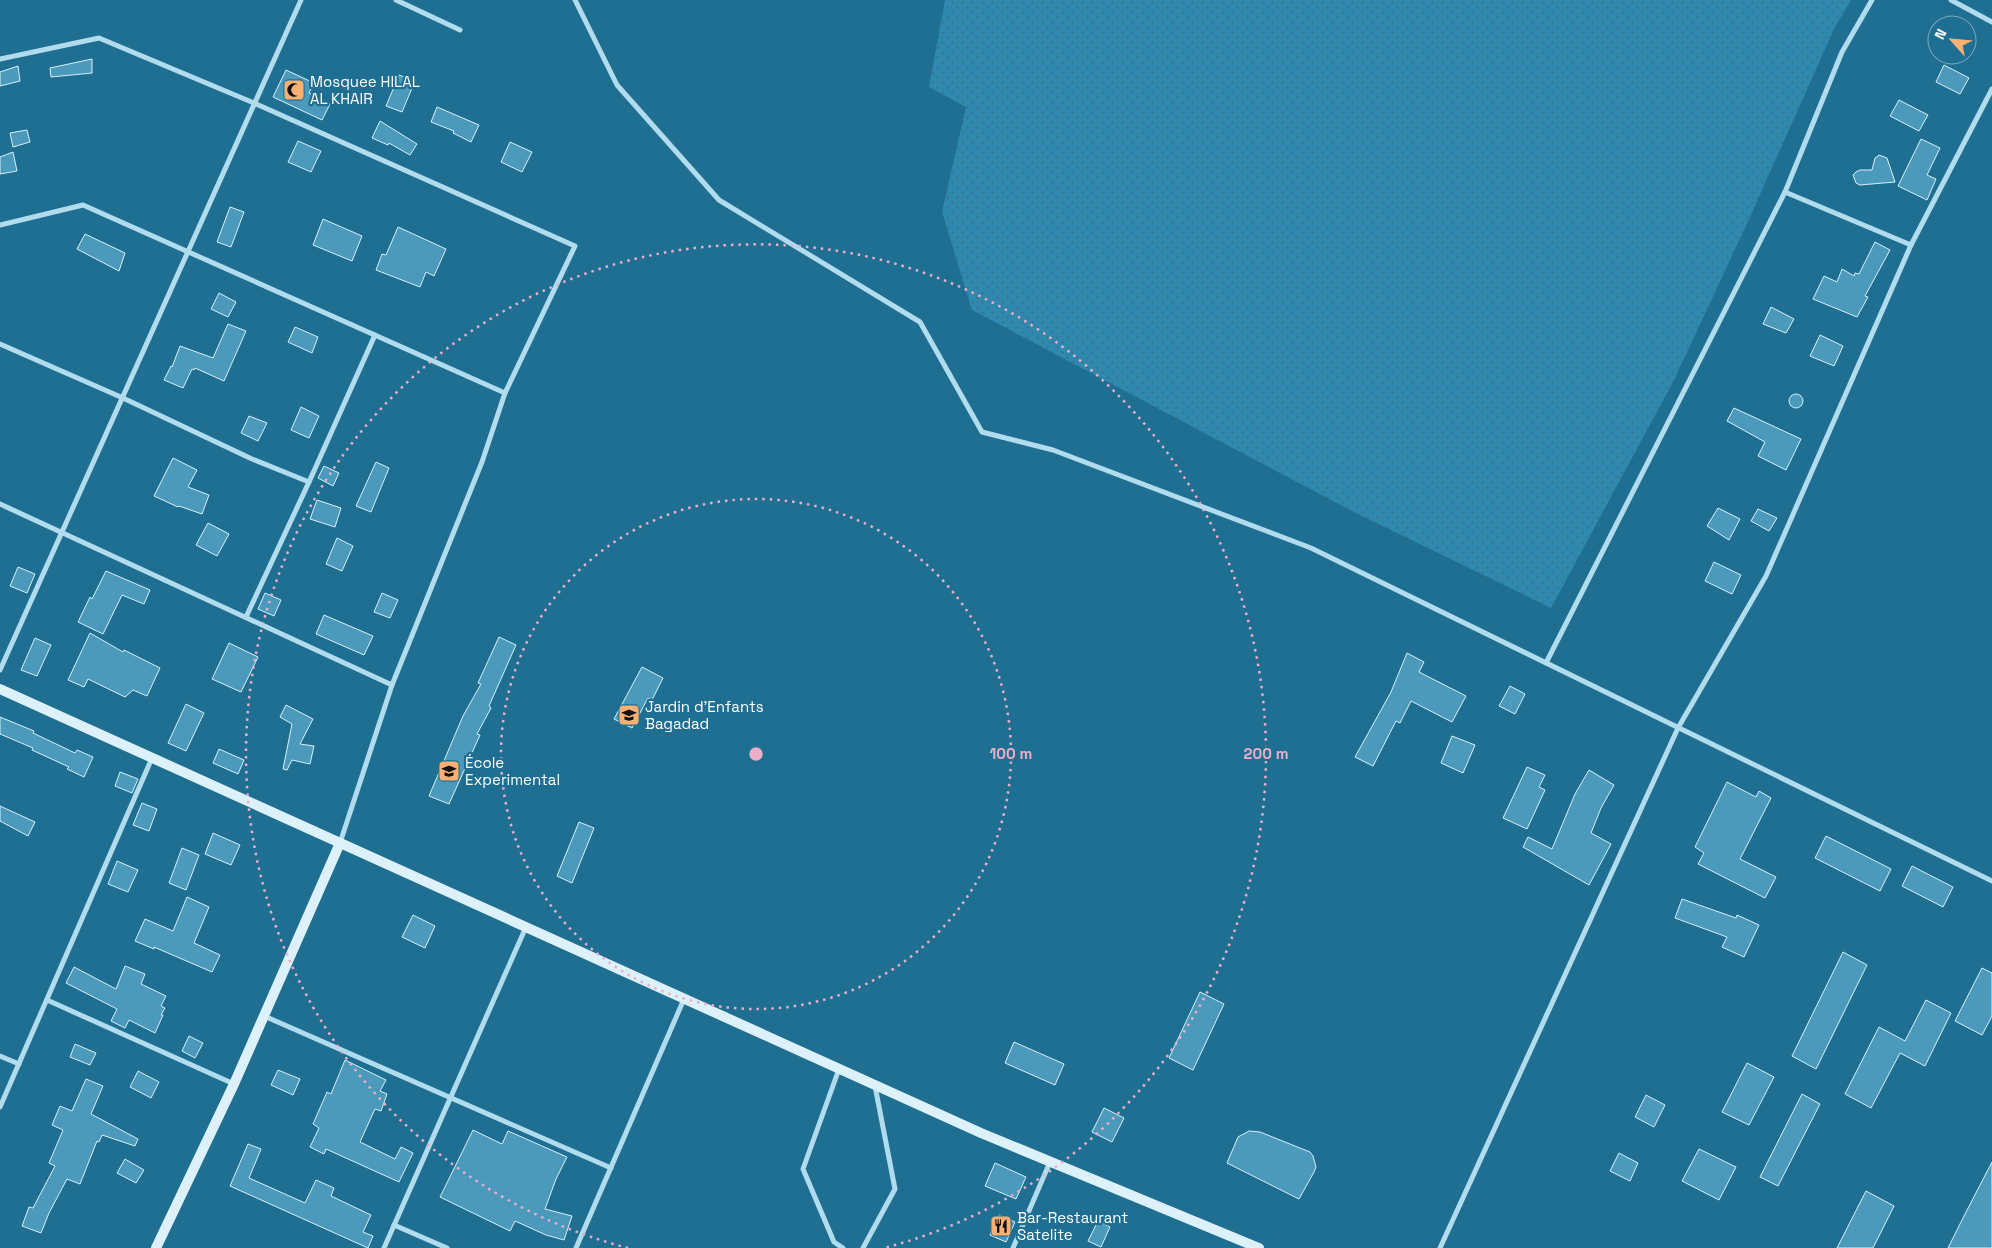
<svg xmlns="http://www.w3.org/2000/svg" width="1992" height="1248" viewBox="0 0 1992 1248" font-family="'Space Grotesk',sans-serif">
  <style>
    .grass { fill: url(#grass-dots) }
    .building { fill: #4b9abc; stroke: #d7f0fa }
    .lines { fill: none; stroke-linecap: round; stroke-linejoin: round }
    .street { stroke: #b1dcee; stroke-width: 5 }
    .secondary { stroke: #ddf1fa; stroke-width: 10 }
    .ring { fill: none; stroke: #eaaec6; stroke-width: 2.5; stroke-dasharray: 2.5 5 }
    .labels { text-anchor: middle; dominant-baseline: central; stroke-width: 4.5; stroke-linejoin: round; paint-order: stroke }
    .poi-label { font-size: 15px; fill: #fff; stroke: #1f6f93; text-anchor: start }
    .centre { fill: #eaaec6; stroke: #1f6f93; stroke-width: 2.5 }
    .ring-label { font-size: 15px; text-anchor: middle; font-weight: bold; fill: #eaaec6; stroke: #1f6f93; stroke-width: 4.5; stroke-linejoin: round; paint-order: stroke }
  </style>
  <defs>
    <pattern id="grass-dots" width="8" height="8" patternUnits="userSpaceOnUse" patternTransform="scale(1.25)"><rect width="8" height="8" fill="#2f89af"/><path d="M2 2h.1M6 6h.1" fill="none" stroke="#3b7187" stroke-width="1.8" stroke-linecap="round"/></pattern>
  </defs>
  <rect width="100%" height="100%" fill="#1f6f93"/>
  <!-- grass -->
  <path class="grass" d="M945 0H1851L1835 27 1745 228 1673 382 1551 608 1352 511 972 310 942 212 966 107 929 87Z"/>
  <!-- building -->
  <g class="building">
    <path d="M92 59V73L51 77 50 68Z"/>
    <path d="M1944 65 1969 78 1960 94 1936 82Z"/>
    <path d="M18 66 20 81 0 86V72Z"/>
    <path d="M286 70 314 83 309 93 330 104 322 120 273 97Z"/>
    <path d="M399 75 415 81 402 112 386 106Z"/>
    <path d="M1899 100 1928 115 1919 131 1890 116Z"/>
    <path d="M437 107 479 125 471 142 453 133 454 131 431 122Z"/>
    <path d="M380 121 417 144 410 155 389 143 388 145 372 138Z"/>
    <path d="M27 130 30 142 13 147 10 133Z"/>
    <path d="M1921 139 1940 148 1927 175 1936 179 1927 200 1898 186Z"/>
    <path d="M298 141 321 151 311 172 288 162Z"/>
    <path d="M510 142 532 152 522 172 501 162Z"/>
    <path d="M13 152 17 171 0 174V157Z"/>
    <path d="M1879 155 1887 158 1895 182 1860 185 1856 183 1853 175 1856 172 1860 170H1872L1875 158Z"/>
    <path d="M230 207 244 212 231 247 217 242Z"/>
    <path d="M323 219 362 236 352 261 313 245Z"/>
    <path d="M398 227 446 249 434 276 426 272 420 287 376 270 382 254 386 255Z"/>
    <path d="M85 234 125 253 119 271 77 249Z"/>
    <path d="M1875 242 1890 250 1865 296 1868 297 1857 317 1813 299 1824 276 1837 282 1842 269 1854 276 1855 273 1859 274Z"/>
    <path d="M219 293 236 302 228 317 211 309Z"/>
    <path d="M1771 307 1794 319 1786 333 1763 324Z"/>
    <path d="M228 324 246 331 224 381 195 368 194 370 192 369 183 388 164 380 171 366 172 367 180 346 213 358Z"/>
    <path d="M295 327 318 337 312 353 288 342Z"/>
    <path d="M1820 335 1843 346 1834 366 1810 356Z"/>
    <circle cx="1796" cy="401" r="7"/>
    <path d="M301 407 319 416 309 438 291 430Z"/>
    <path d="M1734 408 1801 439 1786 470 1758 456 1765 442 1727 421Z"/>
    <path d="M249 416 267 423 258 441 241 433Z"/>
    <path d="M173 458 197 470 188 487 209 495 202 514 179 506 178 507 154 496Z"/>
    <path d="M376 462 389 468 371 512 356 506Z"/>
    <path d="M324 466 339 473 333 486 318 478Z"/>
    <path d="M317 500 341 508 335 527 310 519Z"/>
    <path d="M1718 508 1740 519 1729 540 1707 526Z"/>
    <path d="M1758 509 1777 518 1769 531 1751 521Z"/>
    <path d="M208 523 229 534 217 556 196 545Z"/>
    <path d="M337 538 353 546 342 571 326 564Z"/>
    <path d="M1714 562 1741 575 1732 594 1705 581Z"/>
    <path d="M18 567 35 574 27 593 10 586Z"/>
    <path d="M106 571 150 590 144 604 122 595 103 634 78 622 90 597 92 599Z"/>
    <path d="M265 593 281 600 274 616 258 609Z"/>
    <path d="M382 593 398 600 390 618 374 612Z"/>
    <path d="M324 615 373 636 364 655 316 634Z"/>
    <path d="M90 633 123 652 124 650 160 668 147 696 133 690 125 697 88 679 84 687 68 680Z"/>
    <path d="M499 637 516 645 489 706 491 708 477 734 480 735 449 804 429 796 463 716 481 684 478 683Z"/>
    <path d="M35 638 51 645 37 676 21 670Z"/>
    <path d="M229 643 258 657 241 692 212 679Z"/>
    <path d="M1407 653 1424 662 1419 672 1466 696 1452 722 1411 701 1400 723 1396 721 1373 766 1355 757 1391 692Z"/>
    <path d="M642 667 663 678 652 700 648 698 632 728 614 719Z"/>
    <path d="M1510 686 1525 694 1515 714 1499 706Z"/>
    <path d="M186 704 204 713 186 751 168 743Z"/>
    <path d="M286 705 313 719 300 744 314 746 310 764 292 760 287 770 283 769 292 724 280 717Z"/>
    <path d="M0 717 34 731 33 733 75 753 77 750 93 757 84 777 67 769 69 767 32 750 33 748 0 734Z"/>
    <path d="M1452 736 1475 745 1463 773 1441 763Z"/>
    <path d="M219 749 244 760 238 774 213 763Z"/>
    <path d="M1527 767 1545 775 1539 787 1545 790 1527 829 1503 818Z"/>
    <path d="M1589 770 1614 785 1601 808 1591 833 1611 844 1589 885 1523 847 1528 837 1552 849 1575 794Z"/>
    <path d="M120 772 138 779 132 793 115 786Z"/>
    <path d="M1727 782 1756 797 1759 791 1771 798 1740 859 1776 877 1765 898 1698 864 1704 853 1695 847Z"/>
    <path d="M142 803 157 809 149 831 133 825Z"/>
    <path d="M0 806 35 822 28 836 0 821Z"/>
    <path d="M579 822 594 828 572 883 557 876Z"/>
    <path d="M213 833 240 845 231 865 205 854Z"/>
    <path d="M1826 836 1891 869 1880 891 1815 858Z"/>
    <path d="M182 848 199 855 186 890 169 883Z"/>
    <path d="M117 861 138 870 128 892 108 884Z"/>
    <path d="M1912 866 1953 887 1943 907 1902 886Z"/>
    <path d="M187 897 209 907 194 943 220 955 212 972 154 947V949L135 941 145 919 173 931Z"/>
    <path d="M1682 899 1736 918 1737 915 1759 925 1744 957 1722 947 1727 937 1675 918Z"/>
    <path d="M413 915 435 926 425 948 402 937Z"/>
    <path d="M1843 952 1867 965 1816 1069 1792 1056Z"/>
    <path d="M125 966 145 974 141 984 166 996 161 1006 165 1008 161 1015H163L155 1033 129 1020 125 1028 111 1021 117 1009 66 983 74 967 116 989Z"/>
    <path d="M1982 968 1992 973V1016L1982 1035 1955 1021Z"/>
    <path d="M1200 992 1224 1004 1193 1070 1169 1058Z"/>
    <path d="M1926 1000 1951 1013 1925 1066 1900 1053 1871 1108 1845 1094 1879 1027 1905 1041Z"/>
    <path d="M189 1036 203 1043 195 1058 182 1051Z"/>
    <path d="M1014 1042 1064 1064 1055 1085 1005 1063Z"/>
    <path d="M75 1044 96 1053 90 1065 70 1057Z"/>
    <path d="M345 1060 386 1080 380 1091 387 1094 381 1111 375 1109 360 1142 395 1159 401 1147 413 1153 399 1182 326 1149 324 1154 310 1147 319 1128 313 1124 327 1092 331 1094Z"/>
    <path d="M1747 1063 1774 1077 1749 1125 1722 1112Z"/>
    <path d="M278 1070 300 1079 293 1095 271 1085Z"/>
    <path d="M138 1071 159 1082 151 1098 130 1087Z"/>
    <path d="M86 1079 103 1086 91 1114 138 1139 135 1146 102 1135 99 1142 97 1141 80 1184 67 1179 49 1213 41 1233 22 1226 29 1207 33 1208 55 1166 49 1163 63 1130 52 1125 60 1106 72 1111Z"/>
    <path d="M1802 1094 1820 1104 1778 1186 1760 1177Z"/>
    <path d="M1646 1095 1665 1105 1654 1127 1635 1117Z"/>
    <path d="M1104 1108 1124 1118 1112 1142 1092 1132Z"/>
    <path d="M473 1130 502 1144 508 1131 567 1157 556 1179 545 1209 572 1216 564 1240 546 1235 515 1221 510 1231 440 1197Z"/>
    <path d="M1249 1131 1260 1132 1310 1152 1313 1156 1316 1167 1314 1172 1299 1199 1227 1163 1238 1137Z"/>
    <path d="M248 1144 261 1149 249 1178 305 1203 316 1180 334 1188 331 1196 371 1215 363 1232 373 1236 368 1248 230 1186Z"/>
    <path d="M1699 1149 1736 1167 1719 1200 1682 1181Z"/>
    <path d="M1619 1153 1638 1163 1630 1181 1610 1171Z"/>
    <path d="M125 1159 144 1170 136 1183 117 1173Z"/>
    <path d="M1992 1162V1248H1948L1965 1214Z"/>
    <path d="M995 1163 1026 1177 1016 1199 985 1186Z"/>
    <path d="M1866 1191 1894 1206 1873 1248H1837Z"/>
    <path d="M999 1215 1015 1222 1006 1242 990 1235Z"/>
    <path d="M1098 1221 1110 1227 1101 1247 1088 1241Z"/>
  </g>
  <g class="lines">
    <!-- street -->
    <g class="street">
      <path d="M396 0 460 30"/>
      <path d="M575 0 617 85 719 200 920 322 982 432 1053 450 1311 548 1992 881"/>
      <path d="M1951 0 1992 22"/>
      <path d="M0 59 99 38 254 103 575 246 505 393 482 462 392 685 340 843"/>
      <path d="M1785 192 1911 245"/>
      <path d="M0 225 83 205 505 393"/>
      <path d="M0 344 123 398 252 459 309 482 246 617"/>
      <path d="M309 482 375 335"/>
      <path d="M0 504 392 685"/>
      <path d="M1546 663 1785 192 1842 52 1872 0"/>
      <path d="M0 670 301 0"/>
      <path d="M47 1000 234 1084"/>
      <path d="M264 1016 611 1168"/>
      <path d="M0 1056 19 1064"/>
      <path d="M839 1069 803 1169 834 1242 843 1248"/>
      <path d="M0 1107 152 758"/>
      <path d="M394 1225 447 1248"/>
      <path d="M384 1248 526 927"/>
      <path d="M576 1248 684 999"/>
      <path d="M863 1248 895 1189 875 1086"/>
      <path d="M1013 1248 1050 1162"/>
      <path d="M1440 1248 1678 728 1766 576 1911 245 1992 89"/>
    </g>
    <!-- secondary -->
    <g class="secondary">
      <path d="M0 689 981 1133 1259 1248"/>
      <path d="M156 1248 234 1084 340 843"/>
    </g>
  </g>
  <!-- distance rings -->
  <g class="ring">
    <circle cx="756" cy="754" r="255"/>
    <path d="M628 1248A510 510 0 1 1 884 1248"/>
  </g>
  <!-- icons -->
  <defs>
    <g id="mosque-square" transform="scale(1.125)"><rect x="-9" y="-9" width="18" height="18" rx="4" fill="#fcb071" stroke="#1f6f93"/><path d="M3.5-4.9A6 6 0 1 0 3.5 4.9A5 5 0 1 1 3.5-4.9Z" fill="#111"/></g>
    <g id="school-square" transform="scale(1.125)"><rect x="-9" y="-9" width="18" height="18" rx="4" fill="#fcb071" stroke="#1f6f93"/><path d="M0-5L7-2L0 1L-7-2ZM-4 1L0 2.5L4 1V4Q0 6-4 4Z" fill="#111"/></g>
    <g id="restaurant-square" transform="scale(1.125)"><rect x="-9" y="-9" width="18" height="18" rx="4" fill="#fcb071" stroke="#1f6f93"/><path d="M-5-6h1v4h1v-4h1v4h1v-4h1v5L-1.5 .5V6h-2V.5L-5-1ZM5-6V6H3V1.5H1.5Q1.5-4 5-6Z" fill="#111"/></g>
  </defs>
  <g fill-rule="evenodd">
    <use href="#mosque-square" x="294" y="90"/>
    <use href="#school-square" x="629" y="715"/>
    <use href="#school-square" x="449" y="771"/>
    <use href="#restaurant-square" x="1001" y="1226"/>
  </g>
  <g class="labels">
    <!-- poi labels -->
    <g class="poi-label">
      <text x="310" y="81">Mosquee HILAL<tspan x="310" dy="17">AL KHAIR</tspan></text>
      <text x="645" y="706">Jardin d’Enfants<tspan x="645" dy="17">Bagadad</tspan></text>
      <text x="465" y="762">École<tspan x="465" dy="17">Experimental</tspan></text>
      <text x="1017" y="1217">Bar-Restaurant<tspan x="1017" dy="17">Satelite</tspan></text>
    </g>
  </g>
  <circle cx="756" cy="754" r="8" class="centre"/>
  <g class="ring-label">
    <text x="1011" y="759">100 m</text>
    <text x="1266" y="759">200 m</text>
  </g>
  <!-- north arrow -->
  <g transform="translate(1952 40) rotate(297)"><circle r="24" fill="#1f6f93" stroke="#79a9be"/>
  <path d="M0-4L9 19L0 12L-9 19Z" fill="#fcb071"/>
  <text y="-8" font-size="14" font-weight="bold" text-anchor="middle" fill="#ffffff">N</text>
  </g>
</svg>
